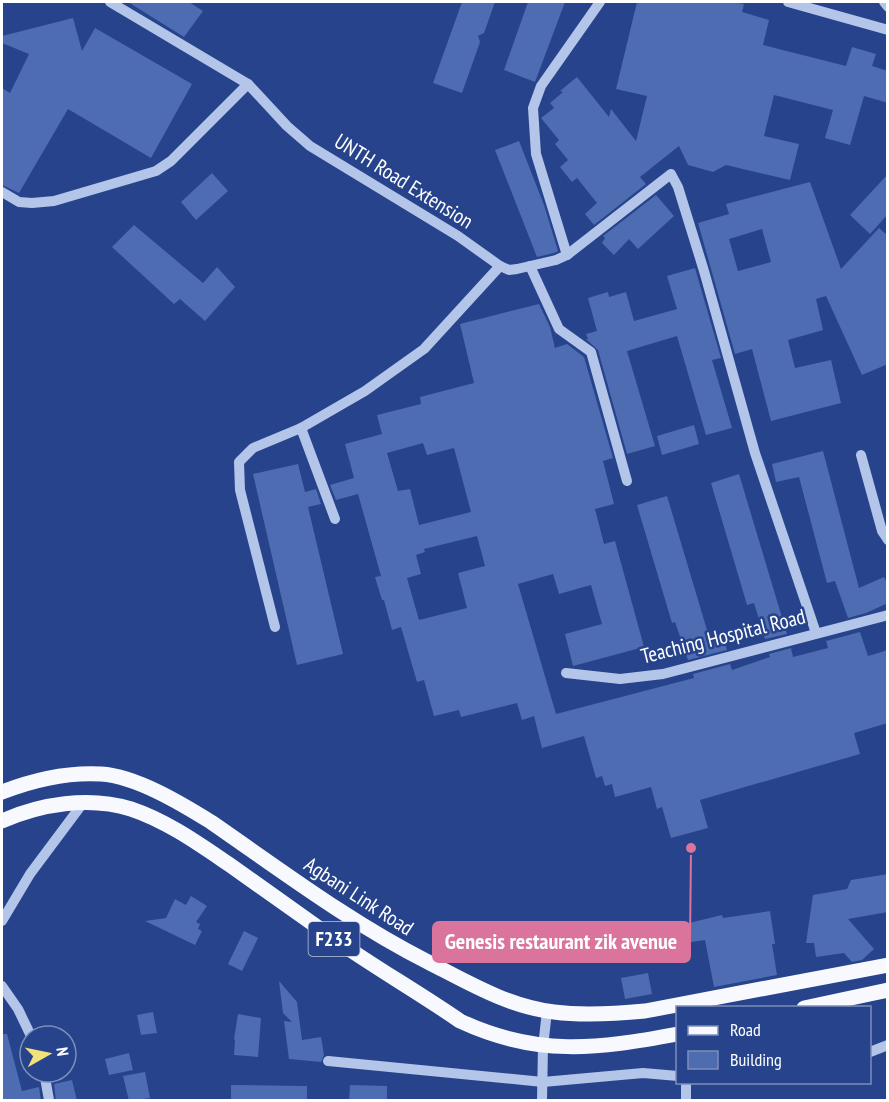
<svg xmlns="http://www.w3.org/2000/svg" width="889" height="1102" viewBox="0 0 889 1102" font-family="'PT Sans Narrow',sans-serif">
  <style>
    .building { fill: #4e6cb2; fill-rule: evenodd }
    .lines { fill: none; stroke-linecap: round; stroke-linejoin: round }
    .minor { stroke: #b4c5ea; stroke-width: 10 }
    .major { stroke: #f8f9fe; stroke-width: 15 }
    .labels { text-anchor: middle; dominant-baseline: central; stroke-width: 5; stroke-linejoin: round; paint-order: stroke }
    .shield { fill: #26438b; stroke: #bec7dc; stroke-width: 1.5 }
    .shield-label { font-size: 20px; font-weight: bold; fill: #fff }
    .street-label { font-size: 21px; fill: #fff; stroke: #26438b }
    .leader { fill: none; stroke: #da749d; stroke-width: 2 }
    .callout-dot { fill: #da749d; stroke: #26438b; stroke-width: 2 }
    .callout { fill: #da749d; stroke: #da749d; stroke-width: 2 }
    .callout-label { font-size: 22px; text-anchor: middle; font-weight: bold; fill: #fff }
  </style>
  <rect width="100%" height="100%" fill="#26438b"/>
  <!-- building -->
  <g class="building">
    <path d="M128 2H189L203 11 184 37Z"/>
    <path d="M462 2H495L484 33 478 36 480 42 462 93 433 83Z"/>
    <path d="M528 2H565L535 82 504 70Z"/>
    <path d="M637 2H733L744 4 742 12 769 20 763 45 846 66 852 47 876 54 872 66 888 71V103L864 96 850 145 825 138 833 110 774 95 764 136 799 144 790 180 726 165 713 172 688 165 679 146 640 177 646 184 594 225 585 214 597 203 577 178 572 182 560 167 568 160 555 144 559 140 541 118 554 108 550 103 563 92 560 91 577 77 609 117 611 109 636 141 647 96 616 89Z"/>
    <path d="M73 18 82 51 95 28 192 84 151 158 68 109 19 193 2 185V88L10 93 29 54 2 43V36Z"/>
    <path d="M519 141 544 205 558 251 554 253 537 257 495 150Z"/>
    <path d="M212 173 228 191 196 220 181 202Z"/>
    <path d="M888 174V214L870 234 850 215Z"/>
    <path d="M810 182 841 269 879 228 888 236V364L862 375 826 296 816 299 823 330 788 340 795 368 831 360 841 403 771 421 752 349 735 354 698 223 729 214 726 204ZM762 229 771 262 738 271 729 239Z"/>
    <path d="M656 195 674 216 638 249 629 239 614 255 602 243 605 238 603 236Z"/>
    <path d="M134 225 203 283 217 267 235 287 205 321 180 299 174 304 112 247Z"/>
    <path d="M695 268 721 358 712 360 732 428 706 435 677 336 627 351 655 446 627 454 598 350 586 339H588L586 334 597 331 588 298 608 292 609 297 626 292 634 321 677 309 667 276Z"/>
    <path d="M539 304 550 327 555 348 567 344 584 357 613 458 603 461 614 504 595 509 604 544 615 541 644 647 573 666 565 634 602 624 591 585 559 594 553 574 518 584 556 714 694 678 693 674 730 664 732 670 770 657 769 654 791 648 793 657 828 648 826 641 860 632 868 656 888 650V723L854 733 860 754 700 800 708 828 671 838 662 807 657 809 651 787 615 797 612 784 605 786 602 776 596 778 584 736 542 748 534 716 522 720 517 703 461 717 459 710 434 716 424 680 417 682 401 627 392 630 384 600H382L375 577 381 576 358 494 336 500 330 485 354 478 345 444 382 434 377 415 421 404 420 397 474 383 460 324ZM423 443 427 455 454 448 471 512 419 525 410 489 398 491 387 453ZM477 536 485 566 458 573 467 608 419 620 407 578 421 574 416 555 425 552 424 549Z"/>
    <path d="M694 425 699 444 662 455 657 436Z"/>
    <path d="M823 451 859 588 884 577 888 585V603L866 613 848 618 835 581 827 583 799 477 776 482 772 464Z"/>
    <path d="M298 464 305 492 316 489 321 504 308 507 343 654 297 665 253 474Z"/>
    <path d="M739 474 787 634 765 639 754 603 747 605 711 483Z"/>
    <path d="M667 496 710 640 723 636 727 650 688 660 675 622 672 623 637 505Z"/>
    <path d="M888 874V912L848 919 874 949 862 960 852 962 844 953 816 957 814 943H806L813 895 847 889 851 880Z"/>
    <path d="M191 896 207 906 196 922 200 924 198 929 202 931 195 945 145 921 166 918 175 899 186 905Z"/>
    <path d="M770 911 775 944H772L777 975 714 987 705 940 672 945 674 955 650 960 644 934 722 915 723 918Z"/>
    <path d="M244 931 258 938 242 971 228 964Z"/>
    <path d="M648 973 652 994 625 999 621 978Z"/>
    <path d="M279 981 297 1002 302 1040 321 1037 324 1055 321 1062 289 1059 284 1021 292 1022 283 1013Z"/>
    <path d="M153 1012 157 1033 141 1035 137 1015Z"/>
    <path d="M238 1014 261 1018 258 1057 234 1055 235 1040 234 1039Z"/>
    <path d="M2 1034H7L22 1091 39 1087 41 1101H2Z"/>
    <path d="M129 1053 133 1070 109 1075 105 1059Z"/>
    <path d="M145 1072 150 1098 129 1101 123 1076Z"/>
    <path d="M72 1080 77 1101H56L54 1084Z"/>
    <path d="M231 1085 307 1086V1101H231Z"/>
    <path d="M350 1085 387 1086V1101H349Z"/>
  </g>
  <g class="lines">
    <!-- minor -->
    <g class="minor">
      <path d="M110 2 248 84"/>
      <path d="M788 2 888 30"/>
      <path d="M884 2 888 7"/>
      <path d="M2 192 19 202 32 203 54 201 156 171 171 161 248 84 287 126 310 146 458 236 500 266 509 270 517 269 556 260 567 255 536 154 533 108 541 86 600 2"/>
      <path d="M567 255 671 174 678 187 704 271 755 453 816 633"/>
      <path d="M530 266 559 329 591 352 627 481"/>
      <path d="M301 428 335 519"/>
      <path d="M861 455 882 531 888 540"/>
      <path d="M275 627 240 490 239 462 253 448 301 428 365 391 424 349 500 266"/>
      <path d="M566 673 620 679 663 674 888 615"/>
      <path d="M2 921 30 874 83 803"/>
      <path d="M2 986 18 1009 31 1036"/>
      <path d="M870 1052 888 1045"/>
      <path d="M328 1061 543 1082 643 1073 678 1076"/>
      <path d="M44 1072 49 1100"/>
      <path d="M542 1100 543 1047 547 1011"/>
      <path d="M686 1100V1082"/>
    </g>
    <!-- major -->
    <g class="major">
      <path d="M2 792C33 780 67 772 101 774 136 776 182 804 211 822 282 871 351 923 428 962 469 983 507 1006 554 1012 584 1016 614 1014 645 1011L888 965"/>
      <path d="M2 821C40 804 89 796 131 809 167 821 199 844 230 865 261 887 292 909 323 931 367 963 415 990 460 1021 537 1057 597 1049 678 1034"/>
      <path d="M804 1008 888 990"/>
    </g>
  </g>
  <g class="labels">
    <!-- shield labels -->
    <rect class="shield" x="308.5" y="922" width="51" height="34" rx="4.5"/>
    <g class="shield-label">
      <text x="334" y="939">F233</text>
    </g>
    <!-- street labels -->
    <g class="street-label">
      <text transform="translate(404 181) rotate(32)">UNTH Road Extension</text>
      <text transform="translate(723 636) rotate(-14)">Teaching Hospital Road</text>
      <text transform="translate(359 896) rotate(33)">Agbani Link Road</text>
    </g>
  </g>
  <!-- callouts -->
  <path class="leader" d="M691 848L690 942"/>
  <circle class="callout-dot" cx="691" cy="848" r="6"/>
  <rect class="callout" x="433" y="922" width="257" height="40" rx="6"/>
  <g class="callout-label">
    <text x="561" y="949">Genesis restaurant zik avenue</text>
  </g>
  <!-- border -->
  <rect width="889" height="1102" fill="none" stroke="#ffffff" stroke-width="6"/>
  <!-- legend -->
  <rect x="676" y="1006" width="195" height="78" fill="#26438b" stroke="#7d8eb9" stroke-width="1.5"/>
  <rect x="688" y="1026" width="30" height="9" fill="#f8f9fe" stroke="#7d8eb9" stroke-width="1.5"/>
  <text x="730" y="1036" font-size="18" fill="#ffffff">Road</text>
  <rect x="688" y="1051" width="30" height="18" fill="#4e6cb2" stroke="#7d8eb9" stroke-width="1.5"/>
  <text x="730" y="1066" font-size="18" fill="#ffffff">Building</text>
  <!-- north arrow -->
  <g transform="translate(48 1054) rotate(81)"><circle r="28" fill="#26438b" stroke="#7d8eb9" stroke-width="1.5"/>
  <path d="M0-4.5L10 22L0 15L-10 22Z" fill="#f3e279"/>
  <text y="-9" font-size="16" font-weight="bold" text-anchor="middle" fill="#ffffff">N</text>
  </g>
</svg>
